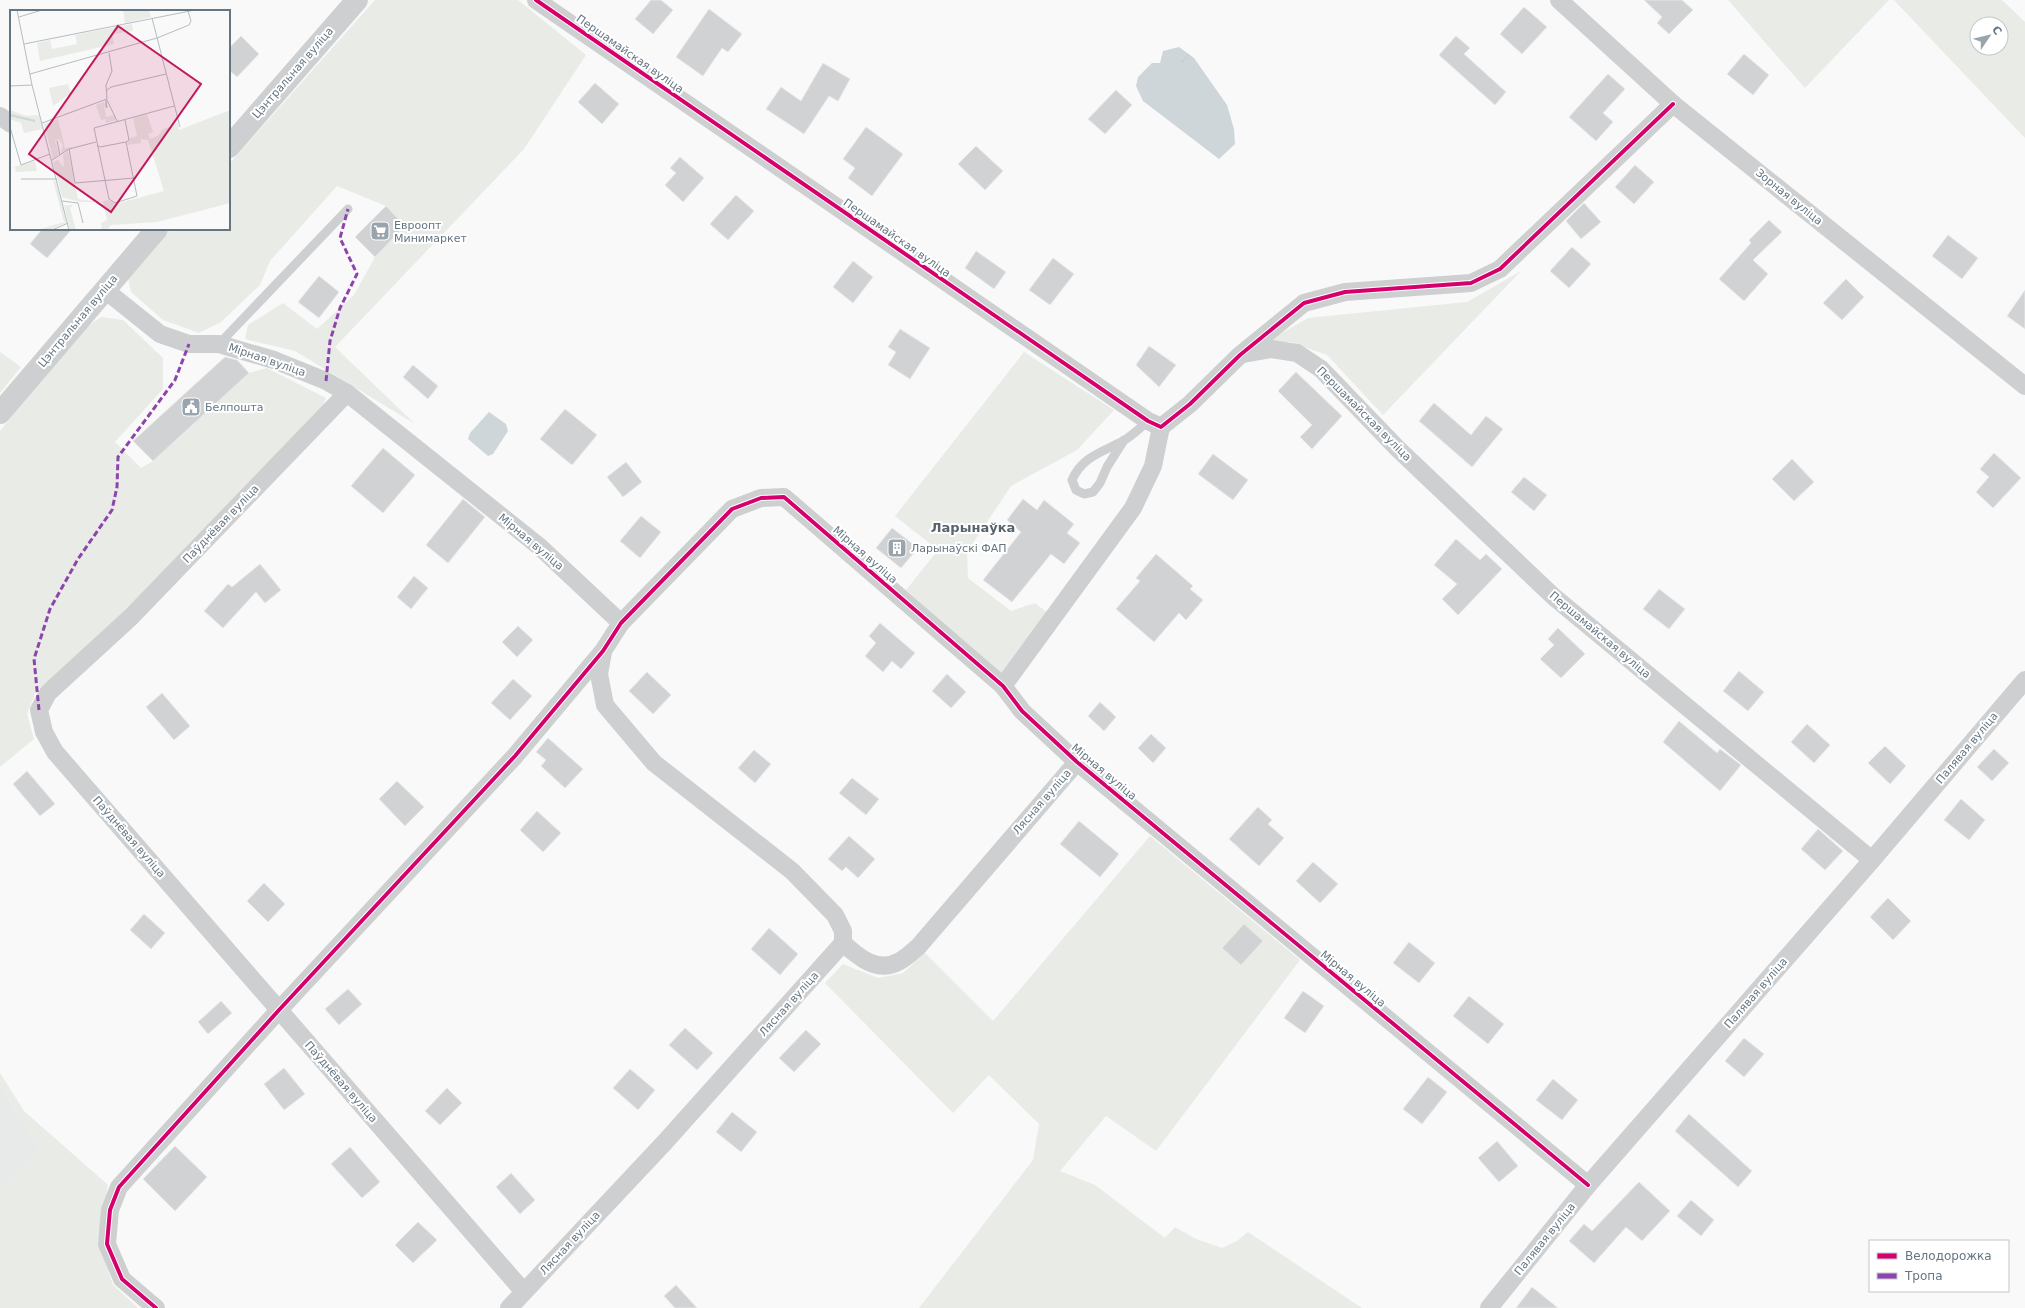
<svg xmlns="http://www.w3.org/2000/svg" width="2025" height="1308" viewBox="0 0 2025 1308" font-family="'DejaVu Sans',sans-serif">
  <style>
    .built { fill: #e8e9e9 }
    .green { fill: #e8ebe6; fill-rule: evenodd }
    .water { fill: #ced6d9 }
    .building { fill: #d0d2d3; stroke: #e8e8e8 }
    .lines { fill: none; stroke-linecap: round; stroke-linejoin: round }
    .path { stroke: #cbcccd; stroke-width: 2.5; stroke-dasharray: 2 2; stroke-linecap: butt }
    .service { stroke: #cecfd0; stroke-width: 9 }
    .minor { stroke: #cecfd0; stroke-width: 18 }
    .tertiary { stroke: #cecfd0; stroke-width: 22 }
    .quiet { stroke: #8e44ad; stroke-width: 3; stroke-dasharray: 6 3; stroke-linecap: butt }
    .cycleway-casing { stroke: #fff; stroke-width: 6 }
    .cycleway { stroke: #d6006c; stroke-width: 4 }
    .labels { text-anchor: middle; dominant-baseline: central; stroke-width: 4; stroke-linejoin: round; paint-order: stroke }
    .street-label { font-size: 11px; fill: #657683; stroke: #fff }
    .poi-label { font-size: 11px; fill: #657683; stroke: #fff; text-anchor: start }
    .quarter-label { font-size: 13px; font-weight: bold; fill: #57646e; stroke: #fff }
    .inset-river { fill: none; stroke: #ced6d9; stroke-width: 2 }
    .inset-road { fill: none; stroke: #b5bdc3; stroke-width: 1 }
    .view { fill: #c2185b; fill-opacity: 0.15; stroke: #c2185b; stroke-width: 2 }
    .inset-edge { fill: none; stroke: #657683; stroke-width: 2 }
  </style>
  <rect width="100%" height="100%" fill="#f9f9f9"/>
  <!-- built -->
  <path class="built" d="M0 1087 41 1149 0 1188Z"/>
  <!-- green -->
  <g class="green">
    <path d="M375 0H518L586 55 524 149 335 347 415 424 295 351 245 339 248 325 283 303 317 329 354 295 375 257 405 226 386 206 337 186 270 261 260 285 221 322 199 333 163 320 131 292 128 278 171 229H229V164Z"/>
    <path d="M1728 0H1889L1805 88Z"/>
    <path d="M1894 0H2002L2025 22V138ZM1977 24H2001V48H1977Z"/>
    <path d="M1521 271 1383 415 1327 355 1291 342H1266L1308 318 1467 302Z"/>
    <path d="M101 317 123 320 163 358V389L115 442 141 468 153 461 249 373 267 368 326 398 321 410 127 611 36 691 27 714 34 739 0 767V431L85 328Z"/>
    <path d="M0 352 21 367 0 393Z"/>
    <path d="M1024 352 1114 410 1077 450 1011 486 967 552 968 578 1011 611 1035 603 1049 614 1002 675 906 590 938 550 895 516Z"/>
    <path d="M1150 836 1300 960 1156 1151 1106 1116 1060 1171 1095 1185 1165 1238 1175 1227 1196 1239 1222 1248 1237 1241 1248 1232 1362 1308H919L1033 1160 1039 1124 989 1075 953 1113 825 983 843 964 878 978 903 973 925 953 993 1021Z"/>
    <path d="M0 1073 24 1111 108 1185 98 1241 113 1285 138 1308H0V1188L41 1149 0 1087Z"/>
  </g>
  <!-- water -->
  <g class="water">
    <path d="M1179 47 1194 58 1227 105 1234 129 1235 144 1219 159 1143 101 1136 86 1138 77 1152 63H1160L1163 51Z"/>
    <path d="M489 412 506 424 508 431 493 454 488 456 468 439 470 433Z"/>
  </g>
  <!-- building -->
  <g class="building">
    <path d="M651 0H661L673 10 653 34 635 19Z"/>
    <path d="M1644 0H1682L1693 10 1669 34 1657 23 1662 17Z"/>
    <path d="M1524 7 1547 27 1522 54 1500 34Z"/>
    <path d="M709 9 742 34 728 52 722 48 703 76 676 57Z"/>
    <path d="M241 36 259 54 237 77 229 70V48Z"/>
    <path d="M1456 36 1470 48 1464 54 1506 92 1495 105 1439 55Z"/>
    <path d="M1744 54 1769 75 1753 95 1727 74Z"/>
    <path d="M823 63 850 79 838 101 829 96 804 134 766 109 781 87 801 101Z"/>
    <path d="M1608 74 1625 89 1603 113 1613 122 1596 141 1569 117Z"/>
    <path d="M595 83 619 104 602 124 578 102Z"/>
    <path d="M1116 90 1132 105 1105 134 1088 119Z"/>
    <path d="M866 127 903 154 872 196 848 178 855 168 843 159Z"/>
    <path d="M976 146 1003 171 985 190 958 164Z"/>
    <path d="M680 157 704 178 683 202 665 185 676 173 670 168Z"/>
    <path d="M1635 165 1654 182 1634 204 1615 187Z"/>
    <path d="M736 195 754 211 728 240 710 224Z"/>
    <path d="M1584 203 1601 222 1581 239 1566 221Z"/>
    <path d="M386 206 405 226 375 257 355 237Z"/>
    <path d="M1769 220 1782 232 1753 260 1768 274 1744 301 1719 279 1751 243 1749 240Z"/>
    <path d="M42 229H72L47 258 30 244Z"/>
    <path d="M1948 235 1978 258 1962 279 1932 256Z"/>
    <path d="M1572 247 1591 264 1569 288 1550 271Z"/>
    <path d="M976 251 1006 272 994 289 965 268Z"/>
    <path d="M1053 258 1074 274 1050 305 1029 290Z"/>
    <path d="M853 261 873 277 853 303 833 287Z"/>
    <path d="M319 276 339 292 319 318 298 302Z"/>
    <path d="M1846 279 1864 297 1842 320 1823 303Z"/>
    <path d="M2025 290V329L2007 316Z"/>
    <path d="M900 329 930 348 910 379 888 365 896 352 888 347Z"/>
    <path d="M1149 346 1176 365 1159 387 1136 365Z"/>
    <path d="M225 357 237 360 249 373 153 461 133 441Z"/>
    <path d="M413 365 438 386 428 399 403 377Z"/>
    <path d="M1296 372 1342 416 1312 449 1300 437 1312 425 1278 391Z"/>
    <path d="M1434 403 1471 435 1486 416 1503 429 1472 467 1419 421Z"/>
    <path d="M565 409 597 435 572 465 540 439Z"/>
    <path d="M383 448 415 475 383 513 351 486Z"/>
    <path d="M1994 453 2021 478 1993 508 1976 492 1989 477 1980 469Z"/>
    <path d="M1213 454 1248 480 1233 500 1198 474Z"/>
    <path d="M1792 459 1814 482 1794 501 1772 479Z"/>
    <path d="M626 462 642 482 623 497 607 477Z"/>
    <path d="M1524 477 1547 495 1534 511 1511 492Z"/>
    <path d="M463 499 485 517 448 563 426 545Z"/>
    <path d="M1023 499 1037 510 1044 500 1074 524 1067 533 1080 543 1064 564 1051 554 1012 602 983 580 1021 532 1007 520Z"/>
    <path d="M641 516 661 532 640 558 620 541Z"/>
    <path d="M892 528 918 548 901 568 876 548Z"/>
    <path d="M1456 539 1480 560 1486 554 1502 569 1458 615 1442 599 1457 584 1434 565Z"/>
    <path d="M1156 554 1193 586 1190 589 1203 600 1186 620 1179 613 1154 642 1116 609 1140 581 1136 578Z"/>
    <path d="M260 564 281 590 265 603 256 592 223 628 204 611 228 584 232 587Z"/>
    <path d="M414 576 428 588 411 609 397 597Z"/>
    <path d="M1659 589 1685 609 1669 629 1643 609Z"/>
    <path d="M880 623 915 653 901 669 892 661 883 672 865 656 876 643 869 636Z"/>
    <path d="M518 626 533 640 517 657 502 642Z"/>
    <path d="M1558 628 1585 654 1561 678 1540 659 1554 645 1548 639Z"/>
    <path d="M1739 671 1764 692 1748 711 1723 691Z"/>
    <path d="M647 672 671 695 653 714 629 691Z"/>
    <path d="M947 674 966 692 951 708 932 691Z"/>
    <path d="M513 679 532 696 510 720 491 703Z"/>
    <path d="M162 693 190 726 174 740 146 707Z"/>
    <path d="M1100 702 1116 717 1104 731 1088 716Z"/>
    <path d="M1679 721 1717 753 1720 749 1741 765 1720 791 1663 742Z"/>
    <path d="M1807 724 1830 745 1814 763 1791 742Z"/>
    <path d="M1151 734 1166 748 1153 763 1138 748Z"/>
    <path d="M548 738 583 769 565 788 541 766 546 760 536 752Z"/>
    <path d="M1885 746 1906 766 1890 784 1868 763Z"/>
    <path d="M1994 749 2009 763 1992 781 1977 767Z"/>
    <path d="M754 750 771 764 755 783 738 768Z"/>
    <path d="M27 771 55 804 40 816 13 784Z"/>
    <path d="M852 778 879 799 866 815 839 793Z"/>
    <path d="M397 781 424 807 405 826 379 799Z"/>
    <path d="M1961 799 1985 820 1969 840 1944 820Z"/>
    <path d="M1258 807 1272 820 1268 824 1284 838 1259 866 1229 839Z"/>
    <path d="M537 811 561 833 543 852 520 830Z"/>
    <path d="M1079 821 1119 854 1100 877 1060 844Z"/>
    <path d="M1818 829 1843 851 1825 870 1801 849Z"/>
    <path d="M849 836 875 859 858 878 846 867 842 871 828 859Z"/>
    <path d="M1313 862 1338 884 1320 903 1296 881Z"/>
    <path d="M264 883 285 904 268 922 247 901Z"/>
    <path d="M1888 898 1911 921 1893 940 1870 917Z"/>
    <path d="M144 914 165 933 151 949 130 930Z"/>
    <path d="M1244 924 1263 941 1241 965 1222 948Z"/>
    <path d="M769 928 798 954 780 975 751 949Z"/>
    <path d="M1409 942 1435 963 1419 983 1393 963Z"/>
    <path d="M348 989 362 1004 339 1025 325 1009Z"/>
    <path d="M1303 991 1324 1006 1305 1033 1284 1018Z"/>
    <path d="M1469 996 1504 1024 1488 1044 1453 1016Z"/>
    <path d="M221 1001 232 1013 208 1034 198 1022Z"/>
    <path d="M685 1028 713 1053 697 1070 669 1045Z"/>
    <path d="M806 1030 821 1044 794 1072 779 1058Z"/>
    <path d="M1744 1038 1764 1054 1744 1077 1725 1061Z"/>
    <path d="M284 1068 305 1094 284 1110 264 1084Z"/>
    <path d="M630 1069 655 1090 638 1110 613 1088Z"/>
    <path d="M1428 1077 1447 1092 1422 1124 1403 1109Z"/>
    <path d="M1553 1079 1578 1100 1562 1120 1536 1100Z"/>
    <path d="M447 1088 462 1103 440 1125 425 1111Z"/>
    <path d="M732 1112 757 1132 741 1152 716 1132Z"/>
    <path d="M1689 1114 1752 1171 1738 1187 1675 1131Z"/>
    <path d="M1497 1141 1518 1166 1499 1182 1478 1158Z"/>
    <path d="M175 1146 207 1177 175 1211 143 1179Z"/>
    <path d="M350 1147 380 1182 362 1198 331 1164Z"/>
    <path d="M511 1173 535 1200 520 1214 496 1187Z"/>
    <path d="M1639 1182 1670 1211 1642 1241 1626 1227 1594 1263 1569 1241 1584 1224 1592 1231Z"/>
    <path d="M1691 1200 1714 1220 1701 1236 1677 1216Z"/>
    <path d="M418 1222 437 1240 413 1263 395 1245Z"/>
    <path d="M676 1285 697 1308H675L664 1296Z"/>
    <path d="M1532 1287 1558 1308H1516Z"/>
  </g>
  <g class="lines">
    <!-- path -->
    <path class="path" d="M1182 62 1189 54"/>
    <!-- service -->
    <g class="service">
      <path d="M219 344 348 209"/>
      <path d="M1124 440 1107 467 1100 483 1093 492 1084 494 1076 490 1072 480C1082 457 1102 452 1123 441 1132 436 1140 428 1148 421"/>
    </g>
    <!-- minor -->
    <g class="minor">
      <path d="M536 0 1148 421 1161 427 1190 404 1240 355 1304 303 1345 292 1471 283 1500 269 1673 104"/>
      <path d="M1559 0 1673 104 2025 386"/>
      <path d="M0 116 11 124"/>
      <path d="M105 290 160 334 189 344H219L274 360 326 381 347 393 540 547 621 623"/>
      <path d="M1243 354 1271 349 1297 353 1321 369 1398 449 1554 597 1872 860"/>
      <path d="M347 393 131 617 48 693 39 710 44 732 55 752 524 1292"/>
      <path d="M603 652 599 674 605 705 654 763 792 871 835 915 843 931V943"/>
      <path d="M1003 686 1133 508 1153 466 1161 427"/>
      <path d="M843 943C858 957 877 973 898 962 905 959 912 952 918 947L1077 762"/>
      <path d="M156 1308 122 1279 107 1244 110 1210 119 1187 279 1010 515 756 603 651 621 623 732 509 761 498 784 497 1003 686 1022 711 1077 762 1588 1185"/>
      <path d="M509 1308 665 1142 843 943"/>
      <path d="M1489 1308 1588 1185 1872 860 2025 680"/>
    </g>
    <!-- tertiary -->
    <g class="tertiary">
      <path d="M229 147 357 0"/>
      <path d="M0 413 157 229"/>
    </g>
    <!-- quiet -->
    <g class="quiet">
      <path d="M326 381 330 341 340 308 357 274 340 238 348 209"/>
      <path d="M39 710 34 659 50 609 78 559 112 510 117 487 118 457 175 380 189 344"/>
    </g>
    <!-- cycleway casing -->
    <g class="cycleway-casing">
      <g id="cycleway">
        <path d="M536 0 1148 421 1161 427 1190 404 1240 355 1304 303 1345 292 1471 283 1500 269 1673 104"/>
        <path d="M156 1308 122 1279 107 1244 110 1210 119 1187 279 1010 515 756 603 651 621 623 732 509 761 498 784 497 1003 686 1022 711 1077 762 1588 1185"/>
      </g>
    </g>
    <!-- cycleway -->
    <use href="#cycleway" class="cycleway"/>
  </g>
  <!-- icons -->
  <defs>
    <g id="supermarket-square" transform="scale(1)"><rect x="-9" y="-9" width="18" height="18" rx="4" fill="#99a4ac" stroke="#fff"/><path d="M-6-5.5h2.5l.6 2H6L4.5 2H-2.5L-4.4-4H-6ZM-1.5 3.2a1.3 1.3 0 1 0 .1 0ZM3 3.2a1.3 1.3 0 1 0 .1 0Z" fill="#fff"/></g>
    <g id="civic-square" transform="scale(1)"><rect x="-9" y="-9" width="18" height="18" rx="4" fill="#99a4ac" stroke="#fff"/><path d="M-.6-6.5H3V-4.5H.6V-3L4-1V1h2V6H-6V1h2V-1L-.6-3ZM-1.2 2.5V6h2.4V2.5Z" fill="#fff"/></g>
    <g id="building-square" transform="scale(1)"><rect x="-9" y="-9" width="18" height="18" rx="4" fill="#99a4ac" stroke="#fff"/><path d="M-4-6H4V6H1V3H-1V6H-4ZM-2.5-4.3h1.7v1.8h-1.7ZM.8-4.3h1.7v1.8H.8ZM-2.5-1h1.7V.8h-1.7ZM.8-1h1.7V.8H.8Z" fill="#fff"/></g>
  </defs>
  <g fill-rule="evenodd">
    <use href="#supermarket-square" x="380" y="231"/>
    <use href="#civic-square" x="191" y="407"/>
    <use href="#building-square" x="897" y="548"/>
  </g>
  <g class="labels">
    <!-- street labels -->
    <g class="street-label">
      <text transform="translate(630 54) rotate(35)">Першамайская вуліца</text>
      <text transform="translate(293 73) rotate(-49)">Цэнтральная вуліца</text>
      <text transform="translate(1789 197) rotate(39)">Зорная вуліца</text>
      <text transform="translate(897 238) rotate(35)">Першамайская вуліца</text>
      <text transform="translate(78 321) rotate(-50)">Цэнтральная вуліца</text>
      <text transform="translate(267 360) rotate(19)">Мірная вуліца</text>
      <text transform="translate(1364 414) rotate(45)">Першамайская вуліца</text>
      <text transform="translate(221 524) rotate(-46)">Паўднёвая вуліца</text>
      <text transform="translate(531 542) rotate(40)">Мірная вуліца</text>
      <text transform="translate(865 555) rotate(41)">Мірная вуліца</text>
      <text transform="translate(1600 635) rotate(40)">Першамайская вуліца</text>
      <text transform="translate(1967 748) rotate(-50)">Палявая вуліца</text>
      <text transform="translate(1104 772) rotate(40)">Мірная вуліца</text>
      <text transform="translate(1042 802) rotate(-49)">Лясная вуліца</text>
      <text transform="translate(129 837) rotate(49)">Паўднёвая вуліца</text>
      <text transform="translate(1353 979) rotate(40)">Мірная вуліца</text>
      <text transform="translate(1756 993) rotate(-49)">Палявая вуліца</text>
      <text transform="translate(789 1004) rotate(-48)">Лясная вуліца</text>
      <text transform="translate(341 1082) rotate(49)">Паўднёвая вуліца</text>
      <text transform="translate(1545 1239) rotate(-51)">Палявая вуліца</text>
      <text transform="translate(570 1243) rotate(-47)">Лясная вуліца</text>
    </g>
    <!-- poi labels -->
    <g class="poi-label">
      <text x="394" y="225">Евроопт<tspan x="394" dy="13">Минимаркет</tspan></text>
      <text x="205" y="407">Белпошта</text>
      <text x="911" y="548">Ларынаўскі ФАП</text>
    </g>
    <!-- quarter labels -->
    <g class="quarter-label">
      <text x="973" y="527">Ларынаўка</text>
    </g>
  </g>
  <!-- overview -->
  <g transform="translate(10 10)">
    <rect width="220" height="220" fill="#f9f9f9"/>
    <path d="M113 0H139L141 7 115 13ZM122 14 123 21 102 24 104 34 30 51 27 33 40 30 42 39 67 34 65 25ZM58 74 61 83 43 96 39 78ZM94 92 96 107 104 105 106 110 96 113 95 109 91 110 86 95ZM0 100 16 106 29 105 33 119 14 123 11 113 0 109ZM220 100V193L147 212 101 215 97 220H92L91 213 97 210 93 192H70L52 187 43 152 48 150 52 156H54L53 145 58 141 68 189 90 192 98 190 105 194 154 181 138 130 131 129V133L117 135 120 128 127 126 123 108 137 104 143 122 138 124 140 129 149 125 152 120 168 113 169 120ZM48 109 55 138 64 137 51 143 53 135 49 129 45 131 49 144 43 149 34 114ZM25 151 27 161 6 162 5 157 0 158ZM43 170 46 172 56 210 55 213 39 220H28L54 212ZM54 195H63L60 198 66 220H60Z" fill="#e8ebe6"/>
    <path class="inset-river" d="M0 105 25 111"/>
    <path class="inset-road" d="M7 0 22 75 59 220M9 7 32 0M142 8 170 117M14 34 185 0M20 64 147 28 179 15 181 11 178 1M0 76 22 75M96 81 101 77 156 64M96 90V97L97 98 96 92M97 90 107 111M115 110 119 130 116 132M32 113 97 89 96 75 102 61 99 43M0 117 11 155 40 144M47 131 50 145M116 132 127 186 105 193 99 189 84 118 164 96M87 135 90 137 116 132M59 139 65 173 124 168M42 150 59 139 86 132M11 169H47M52 191 68 193 73 213M42 220 58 213"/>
    <path class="view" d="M108 16 191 74 101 202 19 144Z"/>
    <rect width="220" height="220" class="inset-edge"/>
  </g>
  <!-- legend -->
  <rect x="1869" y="1240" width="140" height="52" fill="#ffffff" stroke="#c1c8cd"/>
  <rect x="1877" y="1253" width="20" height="6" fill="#d6006c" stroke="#c1c8cd"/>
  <text x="1905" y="1260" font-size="12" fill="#657683">Велодорожка</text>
  <rect x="1877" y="1273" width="20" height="6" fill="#8e44ad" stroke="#c1c8cd"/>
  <text x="1905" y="1280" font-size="12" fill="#657683">Тропа</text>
  <!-- north arrow -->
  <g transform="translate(1989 36) rotate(55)"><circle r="19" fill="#ffffff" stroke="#c1c8cd"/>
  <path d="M0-3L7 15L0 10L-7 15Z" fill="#99a4ac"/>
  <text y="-6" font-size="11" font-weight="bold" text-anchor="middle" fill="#657683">С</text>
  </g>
</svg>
